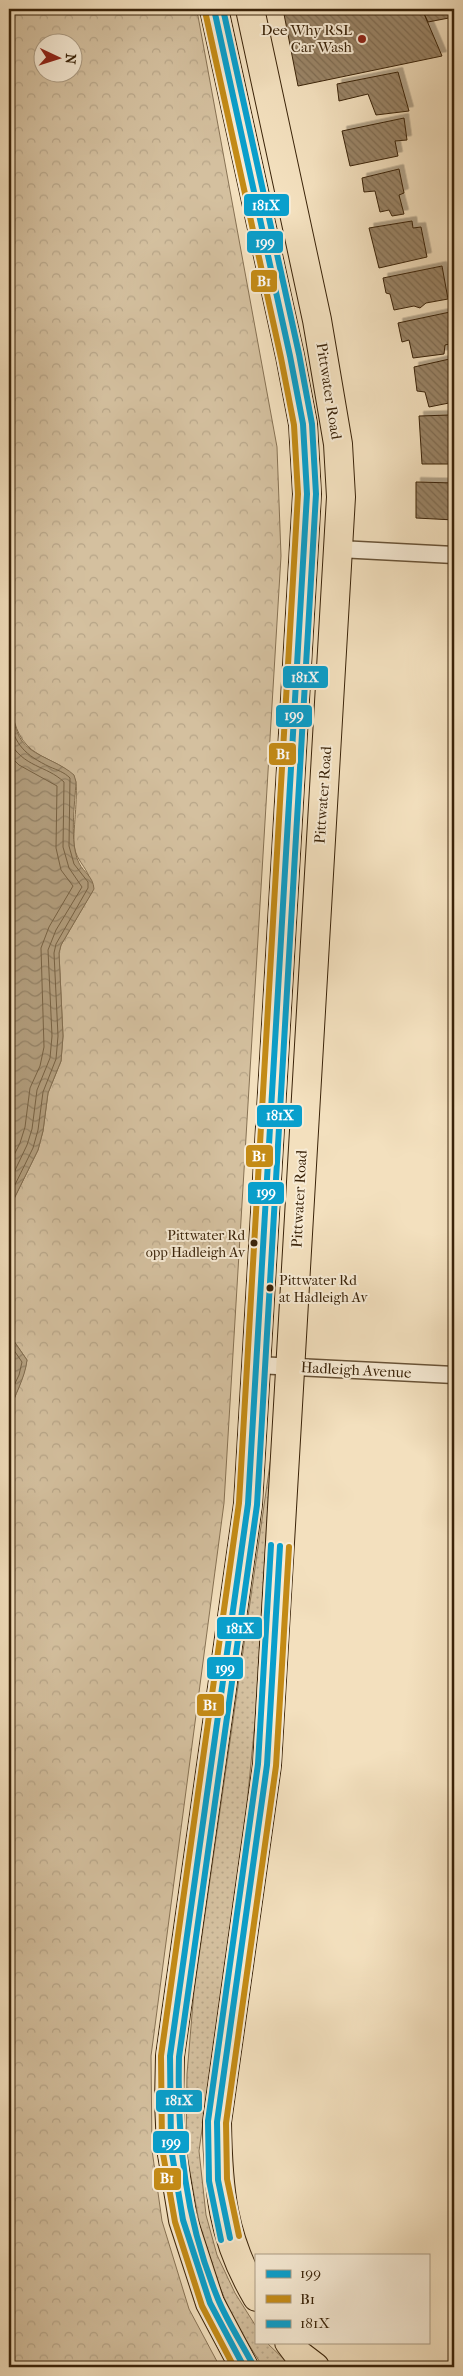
<svg xmlns="http://www.w3.org/2000/svg" width="463" height="2376" viewBox="0 0 463 2376" font-family="'IM FELL French Canon',serif">
  <style>
    .grass { fill: url(#grass-dots); stroke: #877254 }
    .forest { fill: url(#forest-crowns); stroke: #877254; fill-rule: evenodd }
    .water { fill: url(#water-waves); stroke: #836e50 }
    .lines { fill: none; stroke-linecap: round; stroke-linejoin: round }
    .shore { stroke: #776244; stroke-width: 1 }
    .building { fill: url(#building-back-hatch); stroke: #3a2309; filter: url(#shadow) }
    .minor-casing { stroke: #685236; stroke-width: 19 }
    .trunk-casing { stroke: #3a2309; stroke-width: 30 }
    .minor { stroke: #f7ebd5; stroke-width: 16 }
    .trunk { stroke: #f3e0be; stroke-width: 28 }
    .bus-1-casing { stroke: #f7ebd5; stroke-width: 10 }
    .bus-2-casing { stroke: #f7ebd5; stroke-width: 10 }
    .bus-3-casing { stroke: #f7ebd5; stroke-width: 10 }
    .bus-1 { stroke: #099fcc; stroke-width: 6 }
    .bus-2 { stroke: #c48b16; stroke-width: 6 }
    .bus-3 { stroke: #099fcc; stroke-width: 6 }
    .poi-dot { fill: #8f2418; stroke: #f7ebd5; stroke-width: 2 }
    .bus-dot { fill: #3a2309; stroke: #f7ebd5; stroke-width: 2 }
    .labels { text-anchor: middle; dominant-baseline: central; stroke-width: 4; stroke-linejoin: round; paint-order: stroke }
    .bus-label { font-size: 14px; fill: #3a2309; stroke: #f7ebd5; text-anchor: end }
    .poi-label { font-size: 15px; fill: #3a2309; stroke: #f7ebd5; text-anchor: end }
    .street-label { font-size: 15px; fill: #3a2309; stroke: #f7ebd5 }
    .line-badge { stroke: #f7ebd5; stroke-width: 2 }
    .badge-label { font-size: 14px; text-anchor: middle; font-weight: bold; fill: #fff }
  </style>
  <defs>
    <pattern id="grass-dots" width="8" height="8" patternUnits="userSpaceOnUse" patternTransform="scale(1.25)"><rect width="8" height="8" fill="#d4c09f"/><path d="M2 2h.1M6 6h.1" fill="none" stroke="#b7a588" stroke-width="1.8" stroke-linecap="round"/></pattern>
    <pattern id="forest-crowns" width="20" height="18" patternUnits="userSpaceOnUse" patternTransform="scale(1.25)"><rect width="20" height="18" fill="#d4c09f"/><path d="M2 6a3 3 0 1 1 6 0M12 15a3 3 0 1 1 6 0" fill="none" stroke="#b7a588"/></pattern>
    <pattern id="water-waves" width="16" height="10" patternUnits="userSpaceOnUse" patternTransform="scale(1.25)"><rect width="16" height="10" fill="#b4a080"/><path d="M0 5q4-4 8 0t8 0" fill="none" stroke="#938267"/></pattern>
    <pattern id="building-back-hatch" width="6" height="6" patternUnits="userSpaceOnUse" patternTransform="scale(1.25)"><rect width="6" height="6" fill="#9a8567"/><path d="M-1 5l2 2M0 0l6 6M5-1l2 2" fill="none" stroke="#7f6c53"/></pattern>
    <filter id="shadow"><feDropShadow dx="4.5" dy="-4.5" stdDeviation="0" flood-color="#0004"/></filter>
  </defs>
  <rect width="100%" height="100%" fill="#f3e0be"/>
  <filter id="stains"><feTurbulence type="fractalNoise" baseFrequency=".004" numOctaves="4"/><feColorMatrix values="0 0 0 0 .2 0 0 0 0 .09 0 0 0 0 .02 0 0 0 .5 -.17"/></filter>
  <radialGradient id="worn" r=".72"><stop offset=".6" stop-color="#630" stop-opacity="0"/><stop offset="1" stop-color="#630" stop-opacity=".3"/></radialGradient>
  <!-- grass -->
  <path class="grass" d="M271 1457 255 1722 246 1814 199 2151 206 2215 217 2255 235 2293 257 2328V2342H266L292 2367H263L235 2323 215 2276 203 2243 192 2184 186 2148 187 2074 194 1991Z"/>
  <!-- forest -->
  <path class="forest" d="M9 9H194L198 16 277 447 281 556 224 1503 151 2056 152 2150 162 2221 189 2309 220 2367H9V1414C14 1395 24 1379 27 1360L9 1334V1209L38 1150 43 1131 48 1093 61 1061 63 1036 59 953 61 945 92 892C91 887 91 879 88 874 82 862 75 858 74 843 73 831 79 787 75 779 67 766 51 762 38 754 3 733 13 688 9 653ZM42 42H72V72H42Z"/>
  <!-- water -->
  <g class="water">
    <path d="M9 653C12 680 5 732 30 749 44 759 62 764 74 775L76 782C75 803 69 843 79 863 84 873 93 876 94 889L61 945 59 953 63 1036 61 1061 48 1093 43 1131 38 1150 9 1209Z"/>
    <path d="M9 1334 27 1360C25 1379 14 1395 9 1414Z"/>
  </g>
  <g class="lines">
    <!-- shore -->
    <g class="shore">
      <path d="M9 719C15 745 25 755 50 767 57 770 64 772 70 778L69 846 74 864 88 882V888L56 944 54 953 58 1036 56 1059 43 1092 38 1130 33 1148 9 1197"/>
      <path d="M9 741C24 768 46 765 64 782L63 847 69 868 82 887 56 930 48 950 52 1036 50 1058 37 1090 32 1129 27 1145 9 1183"/>
      <path d="M9 755 19 765 57 786 56 848 61 870 73 886 49 927 41 948 44 1047 40 1066 30 1088 25 1127 20 1143 9 1165"/>
      <path d="M9 1343 22 1362 19 1375 9 1396"/>
    </g>
  </g>
  <!-- building -->
  <g class="building">
    <path d="M283 9H422L442 56 298 86Z"/>
    <path d="M422 9H454V17L428 22Z"/>
    <path d="M398 72 409 111 376 115 368 94 339 101 337 84Z"/>
    <path d="M404 118 407 140 395 141 398 156 350 166 342 131Z"/>
    <path d="M399 169 404 193 399 195 404 214 392 216 389 210 380 212 375 191 364 192 362 178Z"/>
    <path d="M412 221 413 228 421 227 427 257 379 268 369 228Z"/>
    <path d="M442 266 448 299 426 303 420 308 414 306 394 310 390 294 386 293 383 278Z"/>
    <path d="M450 312 454 343 445 345 444 354 413 358 409 340 402 342 398 323Z"/>
    <path d="M454 358V399L449 400V403L429 407 425 392 417 391 414 367Z"/>
    <path d="M450 415 451 464H422L419 416Z"/>
    <path d="M416 482 454 483V520L416 518Z"/>
  </g>
  <g class="lines">
    <!-- minor casing -->
    <g class="minor-casing">
      <g id="minor">
        <path d="M339 549 454 555"/>
        <path d="M257 1365 454 1375"/>
      </g>
    </g>
    <!-- trunk casing -->
    <g class="trunk-casing">
      <g id="trunk">
        <path d="M214 9 290 356 303 424 307 494 248 1504 170 2056 169 2101 171 2148 183 2220 210 2303 244 2367"/>
        <path d="M250 9 317 320 338 444 341 497 267 1765 217 2122C218 2189 222 2238 257 2297"/>
        <path d="M289 2342 298 2354 315 2367"/>
      </g>
    </g>
    <!-- minor -->
    <use href="#minor" class="minor"/>
    <!-- trunk -->
    <use href="#trunk" class="trunk"/>
    <!-- bus-1 casing -->
    <g class="bus-1-casing">
      <g id="bus-1">
        <path d="M214 9 290 356 303 424 307 494 248 1504 170 2056 171 2148 183 2220 210 2303 244 2367"/>
        <path d="M230 2238 218 2180 217 2122 267 1765 280 1546"/>
      </g>
    </g>
    <!-- bus-2 casing -->
    <g class="bus-2-casing">
      <g id="bus-2">
        <path d="M205 11 281 358 294 425 298 494 239 1503 161 2056 162 2148 175 2222 202 2306 234 2367"/>
        <path d="M239 2236 227 2179 226 2123 276 1766 289 1547"/>
      </g>
    </g>
    <!-- bus-3 casing -->
    <g class="bus-3-casing">
      <g id="bus-3">
        <path d="M223 9 299 354 312 424 316 494 257 1505 179 2057C177 2142 185 2219 218 2299 227 2321 241 2342 252 2363"/>
        <path d="M221 2240 209 2181 208 2121 258 1764 271 1545"/>
      </g>
    </g>
    <!-- bus-1 -->
    <use href="#bus-1" class="bus-1"/>
    <!-- bus-2 -->
    <use href="#bus-2" class="bus-2"/>
    <!-- bus-3 -->
    <use href="#bus-3" class="bus-3"/>
  </g>
  <!-- markers -->
  <circle class="poi-dot" cx="362" cy="39" r="5"/>
  <g class="bus-dot">
    <circle cx="254" cy="1243" r="4.5"/>
    <circle cx="270" cy="1288" r="4.5"/>
  </g>
  <g class="labels">
    <!-- bus labels -->
    <g class="bus-label">
      <text x="245" y="1235">Pittwater Rd<tspan x="245" dy="17">opp Hadleigh Av</tspan></text>
      <text x="279" y="1280" text-anchor="start">Pittwater Rd<tspan x="279" dy="17">at Hadleigh Av</tspan></text>
    </g>
    <!-- poi labels -->
    <g class="poi-label">
      <text x="352" y="30">Dee Why RSL<tspan x="352" dy="17">Car Wash</tspan></text>
    </g>
    <!-- street labels -->
    <g class="street-label">
      <text transform="translate(329 391) rotate(81)">Pittwater Road</text>
      <text transform="translate(323 795) rotate(-86)">Pittwater Road</text>
      <text transform="translate(299 1199) rotate(-87)">Pittwater Road</text>
      <text transform="translate(356 1370) rotate(3)">Hadleigh Avenue</text>
    </g>
  </g>
  <g class="line-badge">
    <rect x="243" y="193" width="47" height="24" rx="5" fill="#099fcc"/>
    <rect x="246" y="230" width="38" height="24" rx="5" fill="#099fcc"/>
    <rect x="250" y="269" width="28" height="24" rx="5" fill="#c48b16"/>
    <rect x="282" y="665" width="47" height="24" rx="5" fill="#099fcc"/>
    <rect x="275" y="704" width="38" height="24" rx="5" fill="#099fcc"/>
    <rect x="268" y="742" width="29" height="24" rx="5" fill="#c48b16"/>
    <rect x="256" y="1104" width="47" height="24" rx="5" fill="#099fcc"/>
    <rect x="245" y="1144" width="29" height="24" rx="5" fill="#c48b16"/>
    <rect x="247" y="1181" width="38" height="24" rx="5" fill="#099fcc"/>
    <rect x="216" y="1616" width="47" height="24" rx="5" fill="#099fcc"/>
    <rect x="206" y="1656" width="38" height="24" rx="5" fill="#099fcc"/>
    <rect x="196" y="1693" width="29" height="24" rx="5" fill="#c48b16"/>
    <rect x="155" y="2089" width="48" height="24" rx="5" fill="#099fcc"/>
    <rect x="152" y="2130" width="38" height="24" rx="5" fill="#099fcc"/>
    <rect x="153" y="2167" width="29" height="24" rx="5" fill="#c48b16"/>
  </g>
  <g class="badge-label">
    <text x="266" y="210">181X</text>
    <text x="265" y="247">199</text>
    <text x="264" y="286">B1</text>
    <text x="305" y="682">181X</text>
    <text x="294" y="720">199</text>
    <text x="283" y="759">B1</text>
    <text x="280" y="1120">181X</text>
    <text x="259" y="1161">B1</text>
    <text x="266" y="1197">199</text>
    <text x="240" y="1633">181X</text>
    <text x="225" y="1673">199</text>
    <text x="210" y="1710">B1</text>
    <text x="179" y="2105">181X</text>
    <text x="171" y="2147">199</text>
    <text x="167" y="2183">B1</text>
  </g>
  <!-- margin -->
  <rect width="463" height="2376" fill="none" stroke="#f3e0be" stroke-width="30"/>
  <rect x="10" y="10" width="443" height="2356" fill="none" stroke="#3a2309" stroke-width="2.5"/>
  <rect x="15" y="15" width="433" height="2346" fill="none" stroke="#3a2309"/>
  <!-- legend -->
  <rect x="255" y="2254" width="175" height="90" fill="#f7ebd5" stroke="#ab9b83"/>
  <rect x="266" y="2270" width="25" height="8" fill="#099fcc" stroke="#ab9b83"/>
  <text x="300" y="2278" font-size="15" fill="#3a2309">199</text>
  <rect x="266" y="2295" width="25" height="8" fill="#c48b16" stroke="#ab9b83"/>
  <text x="300" y="2304" font-size="15" fill="#3a2309">B1</text>
  <rect x="266" y="2320" width="25" height="8" fill="#099fcc" stroke="#ab9b83"/>
  <text x="300" y="2328" font-size="15" fill="#3a2309">181X</text>
  <!-- north arrow -->
  <g transform="translate(58 58) rotate(94)"><circle r="24" fill="#f7ebd5" stroke="#ab9b83"/>
  <path d="M0-4L9 19L0 12L-9 19Z" fill="#8f2418"/>
  <text y="-8" font-size="14" font-weight="bold" text-anchor="middle" fill="#3a2309">N</text>
  </g>
  <rect width="100%" height="100%" filter="url(#stains)"/>
  <rect width="100%" height="100%" fill="url(#worn)"/>
</svg>
